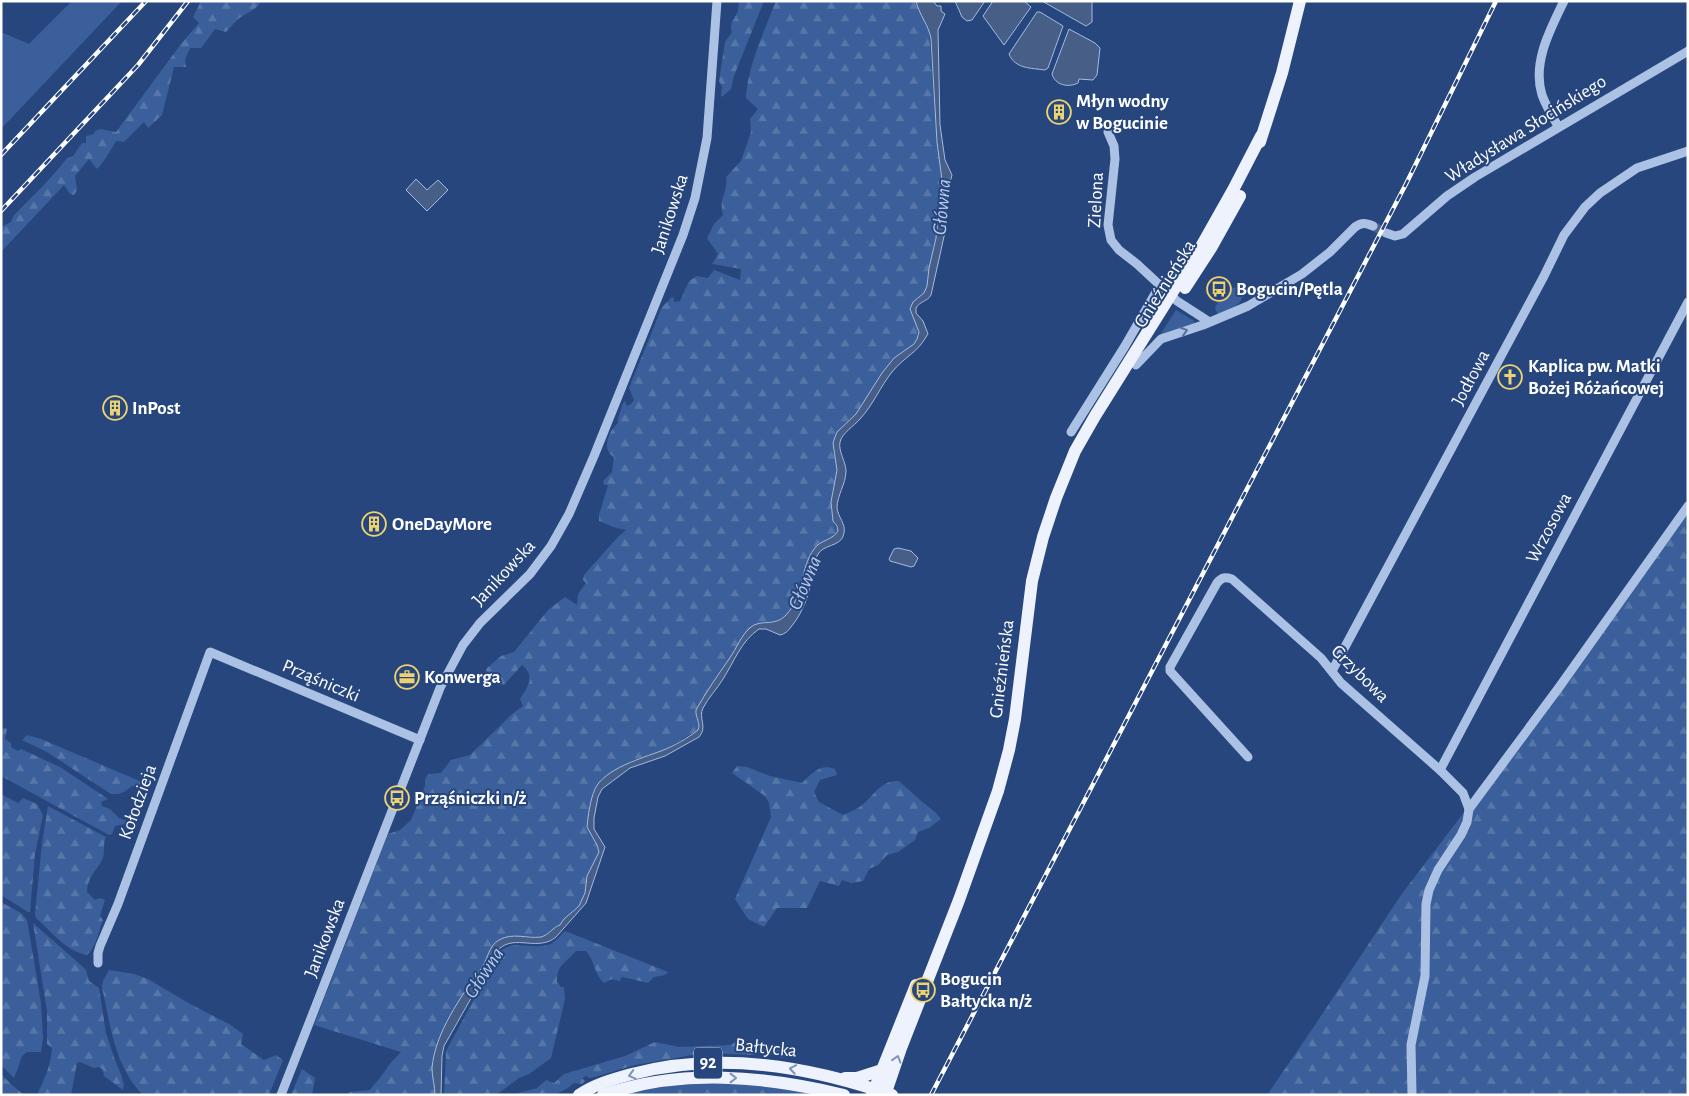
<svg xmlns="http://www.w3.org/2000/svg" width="1689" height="1096" viewBox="0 0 1689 1096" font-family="'Alegreya Sans',sans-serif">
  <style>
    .grass { fill: #3b5f9a }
    .forest { fill: url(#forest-firs) }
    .water { fill: #475e86; stroke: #a1bce5 }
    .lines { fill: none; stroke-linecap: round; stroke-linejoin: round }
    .minor-tunnel { stroke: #476290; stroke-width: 9; stroke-dasharray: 9 4.5; stroke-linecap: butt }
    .minor { stroke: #acc2e5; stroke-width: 9 }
    .major { stroke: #edf2fd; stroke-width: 12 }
    .rail-casing { stroke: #fff; stroke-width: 4.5 }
    .rail { stroke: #27467d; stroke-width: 2.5; stroke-dasharray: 8; stroke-linecap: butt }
    .oneway { stroke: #5671a1 }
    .oneway2 { stroke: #8093b7 }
    .labels { text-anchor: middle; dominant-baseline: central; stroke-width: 4; stroke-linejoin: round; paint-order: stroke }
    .shield { fill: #27467d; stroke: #bec8d8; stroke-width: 1 }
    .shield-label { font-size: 18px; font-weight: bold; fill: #fff }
    .poi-label { font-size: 19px; font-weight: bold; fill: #fff; stroke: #27467d; text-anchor: start }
    .street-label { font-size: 19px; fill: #fff; stroke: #27467d }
    .water-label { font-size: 20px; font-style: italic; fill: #b8ccec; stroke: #27467d }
  </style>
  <defs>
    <pattern id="forest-firs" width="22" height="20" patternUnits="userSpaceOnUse" patternTransform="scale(1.25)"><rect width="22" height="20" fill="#3b5f9a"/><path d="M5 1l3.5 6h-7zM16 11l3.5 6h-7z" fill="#5877a9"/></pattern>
  </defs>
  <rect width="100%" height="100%" fill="#27467d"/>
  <!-- grass -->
  <g class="grass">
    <path d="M72 1H122L1 129V32L29 44Z"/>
    <path d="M1237 287 1243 293C1243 306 1229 309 1219 314L1217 313 1215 308C1219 299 1226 288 1237 287Z"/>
    <path d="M1176 310 1194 321 1195 323 1160 335Z"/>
    <path d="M702 1083H744L825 1095H621L660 1087Z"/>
  </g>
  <!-- forest -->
  <g class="forest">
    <path d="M201 1H261C256 11 246 13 238 19 234 23 230 28 226 32L215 29 201 48H190L185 60 186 67H174L162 115 148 128 144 122 124 142 116 141C112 148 102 165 97 169L89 159 75 176 77 190 74 195 70 194 64 185 1 252V227L11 222 14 215C32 197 52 178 67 158L73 156 82 143H86V136L94 134 95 131 100 129 116 132 181 44 199 23 193 17Z"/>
    <path d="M739 1H764L734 76 731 89 722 97 721 95 722 87 719 81 725 42 732 32C729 23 733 22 736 15 739 11 738 6 739 1Z"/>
    <path d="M776 1H917L929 32 937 142 942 180 936 238 929 268 927 286 924 293 913 302 910 309 918 328 917 339 910 348 894 358 882 373 856 414 837 432 835 437 833 443 837 470 831 502 834 524 838 531 834 536 827 539 809 558 798 596 791 609 787 614 782 619 773 623 758 624 725 664 696 710C695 717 701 723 698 730L662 751 633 760 603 779 594 790 589 807 590 816 587 827 597 845 599 852 589 872 585 893 579 906 573 910 560 925 556 926 546 935 541 937 513 936 502 939 495 943 483 967 460 999 439 1038 434 1058 433 1074 435 1095H347L350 1092 370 1090 386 1070 388 1066 401 1052 314 1025 388 834 400 830 411 820 425 786V779L428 774 441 773 451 760 470 755 512 714 523 706 520 699C528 686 536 677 522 665L504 685 497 684 487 676 486 669 501 656 514 652 548 610 565 597 577 605 578 594 586 583 583 580 584 575 617 538 626 530 613 527 599 521V515L608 485H604L603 481 612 472 614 457C601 450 608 432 618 423 617 417 621 412 622 405L625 401 627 406 631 404 634 400 629 388 662 307 672 297 674 298V302L680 301 689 281 697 276 708 278 714 270 740 280 741 269 712 264 718 254 707 238 714 224 723 215C718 198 728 194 726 177L741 161 751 132 750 119 758 109 746 98C747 68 765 29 776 1Z"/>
    <path d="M1688 503V1095H1267L1315 1025 1401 895 1471 803Z"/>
    <path d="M1 727 7 729 5 739 11 743V747L18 751 21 749 60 767 108 799 101 802 102 806 110 809 119 818 130 822V823L115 826 112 834 109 835 1 776Z"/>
    <path d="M27 735 41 739 142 782 138 788 132 786C125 792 120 795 111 794L47 752 22 740Z"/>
    <path d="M737 766 747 767 770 776 802 783C812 773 821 763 835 769L837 775 820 780 814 792 819 802 843 815C849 812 855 810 861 806 875 795 880 780 899 781L920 800 935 812 941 819 929 828 918 832 915 840 898 852 887 855 878 865 869 869 863 881 851 883 842 880 839 886 820 881 807 908H777L764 927 748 919 735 899 771 817 769 803 765 796 732 773Z"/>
    <path d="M1 794 18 803 23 798 37 804 43 815 35 854 30 912H28L1 895Z"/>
    <path d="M48 806 106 837C102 844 106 852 102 860 96 871 87 878 87 892L95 900 100 898 105 900 100 916 103 920C98 932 97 946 87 955 67 952 51 931 36 918L35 914 42 843Z"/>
    <path d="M1 902 21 913 27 920 41 1003 43 1038 41 1052H27L22 1056 14 1078 1 1065Z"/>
    <path d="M33 923 82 966 86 970 89 981 99 988 106 1033 115 1060 121 1074 124 1085 123 1090 104 1076 103 1070 99 1067 94 1068 80 1062 77 1063 71 1095H37C45 1077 50 1069 52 1048L47 1044V1011Z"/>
    <path d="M565 931 668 972 665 975 654 977 648 983 623 977 621 978 620 981 612 979 604 983C594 974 595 961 586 951H576C565 964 557 964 557 982L561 987H564L565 999 551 1058 529 1074 519 1078 496 1095H444L446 1051 499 953C511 938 534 951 551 944 556 941 561 935 565 931Z"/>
    <path d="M109 970 134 974 148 979 190 1004 229 1024 243 1034 241 1044 264 1060 276 1055 283 1060 269 1095H143C115 1067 110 1024 102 987L103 981Z"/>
    <path d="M655 1042 679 1047 731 1045 735 1042 737 1045H743L745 1042 758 1047 761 1043C768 1043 776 1048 783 1050L785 1054V1057L782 1058C775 1052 761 1052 753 1055L704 1053 635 1065 595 1077 589 1078 586 1076 582 1078 585 1081 582 1084 574 1083 568 1088 554 1095H516L518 1093 537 1088 546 1080 554 1083 564 1074 625 1056Z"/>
    <path d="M302 1069 315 1078 312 1095H291Z"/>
    <path d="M1 1074 12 1085 24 1095H1Z"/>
    <path d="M698 1087C729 1087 759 1086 790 1095H714L707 1093 687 1095H659L663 1091Z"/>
  </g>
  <!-- water -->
  <g class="water">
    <path d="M916 1H933L937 6H941V11L945 14 938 30 940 125 945 160 952 175 948 190 945 232 931 295C927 302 920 301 916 308V313L923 321 928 334 926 337C918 352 903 358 892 372 880 387 873 405 860 419 854 426 842 433 840 442 838 451 846 462 846 471 846 484 837 495 837 508 838 517 846 524 844 533 842 548 822 543 817 556 814 561 814 568 813 574 809 594 804 611 791 627 788 631 785 634 780 635L766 629H759C741 641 734 662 723 679 717 689 708 698 703 708 698 718 708 727 699 737L665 756 630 768 602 789 598 797 594 818V829L605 847 586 903 556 937C538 952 515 934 499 949L444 1046 442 1056 441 1095H435C435 1086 432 1077 432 1068 435 1033 461 996 481 969 488 960 488 946 499 940 513 932 527 939 541 937 549 935 553 927 560 925L564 919 579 906 585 893 587 876 599 852 597 845 587 827C588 816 590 800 595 789 604 769 642 758 661 751 674 746 688 738 698 730 701 723 695 717 696 710 706 692 718 675 729 659 737 648 741 635 751 627 761 619 775 627 786 615 804 596 800 568 814 549 820 540 833 540 838 531L837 526 833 521 831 502 837 470 833 443 835 437 837 432 856 414 882 373 894 358 914 344 917 339 919 332 910 309 913 302 924 293 927 286 929 268 936 238 942 180 937 142 931 39C929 25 919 15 916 1Z"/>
    <path d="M955 1H985L972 20 967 21 962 17Z"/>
    <path d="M993 1H1024L1031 7 1004 45 983 16Z"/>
    <path d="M1042 1H1092V22L1086 26Z"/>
    <path d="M1037 12H1040L1063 26 1048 68 1045 70C1031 68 1015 69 1009 54Z"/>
    <path d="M1069 29 1095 43 1100 48 1097 75 1093 80 1079 79 1078 83C1068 88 1055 85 1052 74Z"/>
    <path d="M416 179 427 190 438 180 448 190 427 211 406 190Z"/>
    <path d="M898 548 911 551 918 558 914 566 911 567 890 561 889 559 894 549Z"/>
  </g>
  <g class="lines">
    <!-- minor-tunnel -->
    <path class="minor-tunnel" d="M1373 226 1386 233"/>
    <!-- minor -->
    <g class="minor">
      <path d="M1558 126C1552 116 1546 106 1542 95 1532 63 1550 30 1564 1"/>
      <path d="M1108 132 1114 146 1115 159 1108 225 1111 240 1119 250 1137 264 1177 301 1208 321"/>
      <path d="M1386 233 1395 236 1403 234 1447 196 1475 177 1688 51"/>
      <path d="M1136 365 1161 339 1203 325 1248 306 1302 274 1330 252 1355 227C1362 222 1366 223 1373 226"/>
      <path d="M1071 432 1125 346 1160 285"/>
      <path d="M1332 671 1544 276 1564 235 1585 207 1600 193 1637 168 1688 151"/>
      <path d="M1248 757 1170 671V667L1217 583C1222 577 1225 577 1232 579L1321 658 1341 683 1440 770 1463 793 1469 809"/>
      <path d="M1440 770 1688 302"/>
      <path d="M98 963V953L100 946 118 904 210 652 420 740"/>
      <path d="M281 1095 440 688 463 645 480 623 530 574 551 546 569 514 594 456 683 235 695 198 707 138 717 1"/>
      <path d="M1412 1095 1411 1045 1425 976 1426 904 1429 890 1438 870 1461 835 1467 822 1469 809 1560 686 1688 506"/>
    </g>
    <!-- major -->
    <g class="major">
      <path d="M1260 142 1282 73 1300 1"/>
      <path d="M1185 288 1211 248 1240 196"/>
      <path d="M845 1078H857L882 1070"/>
      <path d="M579 1095C595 1084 614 1079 632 1074 720 1051 808 1066 892 1095"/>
      <path d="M603 1095C682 1068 765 1076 844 1095"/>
      <path d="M872 1095 916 985"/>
      <path d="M885 1095 901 1048 959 900 998 791 1009 750 1015 719 1032 581 1043 537 1056 498 1075 451 1095 416 1202 245 1233 190 1261 136"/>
    </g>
    <!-- rail casing -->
    <g class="rail-casing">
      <g id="rail">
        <path d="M1 155 146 1"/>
        <path d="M1 211 138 65 188 1"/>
        <path d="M931 1095 1406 184 1496 1"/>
      </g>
    </g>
    <!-- rail -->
    <use href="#rail" class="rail"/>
  </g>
  <!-- one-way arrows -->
  <defs><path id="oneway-chevron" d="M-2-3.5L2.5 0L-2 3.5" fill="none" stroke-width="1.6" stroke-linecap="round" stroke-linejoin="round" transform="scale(1.25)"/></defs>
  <use class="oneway" href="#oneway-chevron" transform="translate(1184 331) rotate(-17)"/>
  <g class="oneway2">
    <use href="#oneway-chevron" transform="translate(897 1059) rotate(-73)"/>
    <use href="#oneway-chevron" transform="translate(793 1069) rotate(-170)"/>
    <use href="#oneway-chevron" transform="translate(632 1075) rotate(165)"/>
    <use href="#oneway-chevron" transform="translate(733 1078)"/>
  </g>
  <!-- icons -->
  <defs>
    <g id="building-ring" transform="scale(1.25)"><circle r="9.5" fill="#27467d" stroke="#edd272" stroke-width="1.5"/><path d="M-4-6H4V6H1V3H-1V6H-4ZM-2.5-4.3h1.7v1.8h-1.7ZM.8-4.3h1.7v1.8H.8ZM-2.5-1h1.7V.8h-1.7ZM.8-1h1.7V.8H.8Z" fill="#edd272"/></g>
    <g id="bus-ring" transform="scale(1.25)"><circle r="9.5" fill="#27467d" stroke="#edd272" stroke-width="1.5"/><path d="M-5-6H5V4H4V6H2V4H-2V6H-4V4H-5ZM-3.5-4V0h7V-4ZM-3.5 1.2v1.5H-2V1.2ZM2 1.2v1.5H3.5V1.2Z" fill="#edd272"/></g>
    <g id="church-ring" transform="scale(1.25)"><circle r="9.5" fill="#27467d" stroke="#edd272" stroke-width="1.5"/><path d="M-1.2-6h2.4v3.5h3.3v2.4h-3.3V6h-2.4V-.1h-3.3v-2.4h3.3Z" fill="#edd272"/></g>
    <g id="office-ring" transform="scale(1.25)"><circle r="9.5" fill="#27467d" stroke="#edd272" stroke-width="1.5"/><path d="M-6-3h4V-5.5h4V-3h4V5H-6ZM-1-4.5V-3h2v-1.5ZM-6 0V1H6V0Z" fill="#edd272"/></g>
  </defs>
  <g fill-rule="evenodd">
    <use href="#building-ring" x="1059" y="112"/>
    <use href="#bus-ring" x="1219" y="289"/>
    <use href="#church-ring" x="1510" y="377"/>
    <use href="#building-ring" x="115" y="408"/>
    <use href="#building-ring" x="374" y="524"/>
    <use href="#office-ring" x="407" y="677"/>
    <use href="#bus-ring" x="397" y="798"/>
    <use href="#bus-ring" x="923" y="990"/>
  </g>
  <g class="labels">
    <!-- shield labels -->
    <rect class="shield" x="694" y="1047.5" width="28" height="31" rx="4"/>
    <g class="shield-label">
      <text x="708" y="1063">92</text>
    </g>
    <!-- poi labels -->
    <g class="poi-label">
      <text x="1076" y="101">Młyn wodny<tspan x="1076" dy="22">w Bogucinie</tspan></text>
      <text x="1236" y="289">Bogucin/Pętla</text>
      <text x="1528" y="366">Kaplica pw. Matki<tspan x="1528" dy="22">Bożej Różańcowej</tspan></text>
      <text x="132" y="408">InPost</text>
      <text x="392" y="524">OneDayMore</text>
      <text x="424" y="677">Konwerga</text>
      <text x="414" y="798">Prząśniczki n/ż</text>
      <text x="940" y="979">Bogucin<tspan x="940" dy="22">Bałtycka n/ż</tspan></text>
    </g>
    <!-- street labels -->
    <g class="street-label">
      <text transform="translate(1526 129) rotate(-32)">Władysława Słocińskiego</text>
      <text transform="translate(1096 200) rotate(-87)">Zielona</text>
      <text transform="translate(670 214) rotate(-72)">Janikowska</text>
      <text transform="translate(1165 284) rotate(-58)">Gnieźnieńska</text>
      <text transform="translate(1471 378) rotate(-62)">Jodłowa</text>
      <text transform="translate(1549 528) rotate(-62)">Wrzosowa</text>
      <text transform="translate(504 573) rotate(-47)">Janikowska</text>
      <text transform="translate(1002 669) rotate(-83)">Gnieźnieńska</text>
      <text transform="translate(1360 674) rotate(45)">Grzybowa</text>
      <text transform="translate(321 681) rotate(23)">Prząśniczki</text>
      <text transform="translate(138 802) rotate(-70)">Kołodzieja</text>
      <text transform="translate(325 938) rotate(-69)">Janikowska</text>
      <text transform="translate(766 1048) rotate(6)">Bałtycka</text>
    </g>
    <!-- water labels -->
    <g class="water-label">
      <text transform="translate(942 207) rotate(-85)">Główna</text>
      <text transform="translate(805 583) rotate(-67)">Główna</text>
      <text transform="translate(484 973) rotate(-57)">Główna</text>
    </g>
  </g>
  <!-- border -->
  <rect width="1689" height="1096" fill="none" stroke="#ffffff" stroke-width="5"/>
</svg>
